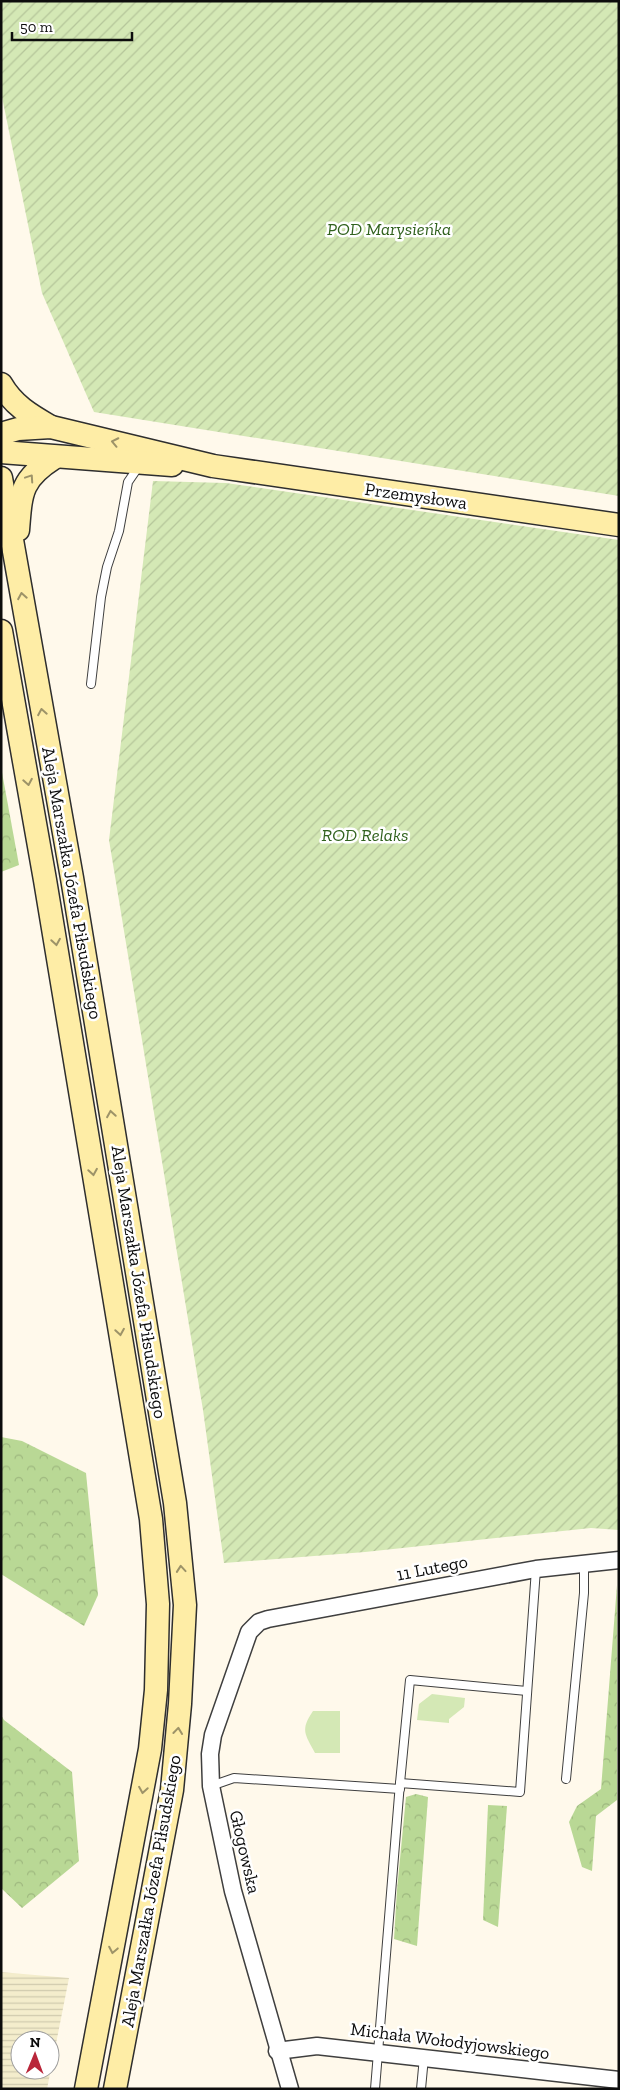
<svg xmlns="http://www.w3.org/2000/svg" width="620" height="2090" viewBox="0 0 620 2090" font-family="'Zilla Slab',serif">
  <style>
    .farmland { fill: url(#farmland-rules); fill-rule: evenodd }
    .grass { fill: #d4e8b5 }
    .forest { fill: url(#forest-crowns) }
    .garden { fill: url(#garden-furrows) }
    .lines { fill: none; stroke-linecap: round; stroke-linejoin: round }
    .lane-casing { stroke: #3f3f3f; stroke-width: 10 }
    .street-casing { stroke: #3f3f3f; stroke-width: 19 }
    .secondary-casing { stroke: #2e2e2e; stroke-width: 25 }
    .lane { stroke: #fff; stroke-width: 8 }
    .street { stroke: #fff; stroke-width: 16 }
    .secondary { stroke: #feeda6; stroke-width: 22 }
    .oneway { stroke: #9d9368 }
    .labels { text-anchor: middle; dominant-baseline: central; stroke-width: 5; stroke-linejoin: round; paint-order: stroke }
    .park-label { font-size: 18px; font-style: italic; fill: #31621e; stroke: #fff }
    .street-label { font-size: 18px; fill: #0c0c0c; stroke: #fff }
  </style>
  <defs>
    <pattern id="farmland-rules" width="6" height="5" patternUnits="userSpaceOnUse" patternTransform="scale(1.25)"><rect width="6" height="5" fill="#f4edcc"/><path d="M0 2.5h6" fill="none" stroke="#d0caae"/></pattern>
    <pattern id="forest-crowns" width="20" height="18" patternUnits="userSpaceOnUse" patternTransform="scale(1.25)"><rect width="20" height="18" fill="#b9d895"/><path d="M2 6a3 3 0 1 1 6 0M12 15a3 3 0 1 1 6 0" fill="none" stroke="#9eb87f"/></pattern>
    <pattern id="garden-furrows" width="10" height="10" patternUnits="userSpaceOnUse" patternTransform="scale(1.25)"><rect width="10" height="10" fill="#d4e8b5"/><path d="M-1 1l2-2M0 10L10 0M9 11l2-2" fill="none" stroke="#b5c69a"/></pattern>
  </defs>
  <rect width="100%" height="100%" fill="#fff9eb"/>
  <!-- farmland -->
  <path class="farmland" d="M1 1972 69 1978 47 2089H1ZM20 2040H50V2070H20Z"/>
  <!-- grass -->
  <g class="grass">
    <path d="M432 1694 465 1698 464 1707 449 1719V1723L417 1720 419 1704Z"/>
    <path d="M313 1711H340V1753H315C305 1734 300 1730 313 1711Z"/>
  </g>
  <!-- forest -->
  <g class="forest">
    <path d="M1 767 19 865 1 872Z"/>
    <path d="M1 1437 22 1441 86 1473 98 1595 84 1626 1 1574Z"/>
    <path d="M617 1585V1800L596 1816 592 1871 582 1867 569 1822 577 1806 601 1789Z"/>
    <path d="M1 1715 4 1720 72 1772 79 1861 22 1908 1 1888Z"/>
    <path d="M416 1794 428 1797 417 1946 394 1939 397 1890 406 1797Z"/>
    <path d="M488 1805 507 1806 498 1927 483 1920Z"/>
  </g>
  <!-- garden -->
  <g class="garden">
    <path d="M1 1H619V496L94 412 42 293 1 92Z"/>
    <path d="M153 481 226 483 619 540V1530L591 1528 365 1552 224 1563 203 1410 109 840Z"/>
  </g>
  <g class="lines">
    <!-- lane casing -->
    <g class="lane-casing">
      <g id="lane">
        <path d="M91 684 101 597 107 567 119 531 128 482 139 466"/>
        <path d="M566 1779 584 1593V1562"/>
        <path d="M400 1783 410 1680 527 1691"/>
        <path d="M211 1786 234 1778 400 1789"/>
        <path d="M375 2089 400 1783 520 1792 536 1569"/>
        <path d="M421 2089 424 2057"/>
      </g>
    </g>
    <!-- street casing -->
    <g class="street-casing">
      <g id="street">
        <path d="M277 2051 317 2046 619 2080"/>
        <path d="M290 2089 233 1891 211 1786 210 1754 213 1735 249 1632 259 1622 268 1619 536 1569 619 1560"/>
      </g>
    </g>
    <!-- secondary casing -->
    <g class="secondary-casing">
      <g id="secondary">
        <path d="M1 384C13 405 30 415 51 427"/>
        <path d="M1 434 18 429 51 427 213 466 619 525"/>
        <path d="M1 452 172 465"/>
        <path d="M1 478 72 878 175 1503 185 1605 180 1704 172 1790 115 2089"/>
        <path d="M18 530C21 492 21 479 54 458"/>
        <path d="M1 631 45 880 151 1519 158 1604 156 1690 150 1749 86 2089"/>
      </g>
    </g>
    <!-- lane -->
    <use href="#lane" class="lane"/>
    <!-- street -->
    <use href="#street" class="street"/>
    <!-- secondary -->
    <use href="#secondary" class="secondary"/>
  </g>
  <!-- one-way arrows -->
  <defs><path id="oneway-chevron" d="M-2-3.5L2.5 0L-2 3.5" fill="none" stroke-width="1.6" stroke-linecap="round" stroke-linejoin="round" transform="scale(1.25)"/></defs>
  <g class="oneway">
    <use href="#oneway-chevron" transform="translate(115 442) rotate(-168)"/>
    <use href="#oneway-chevron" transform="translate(30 478) rotate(-56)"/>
    <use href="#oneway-chevron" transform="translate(22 596) rotate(-100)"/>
    <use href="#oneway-chevron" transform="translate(42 712) rotate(-100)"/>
    <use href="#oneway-chevron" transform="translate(28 782) rotate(80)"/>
    <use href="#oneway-chevron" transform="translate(56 942) rotate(81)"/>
    <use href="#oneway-chevron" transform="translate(111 1114) rotate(-99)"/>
    <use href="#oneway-chevron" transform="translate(93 1172) rotate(81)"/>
    <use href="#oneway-chevron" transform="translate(120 1332) rotate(81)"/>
    <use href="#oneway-chevron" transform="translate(181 1569) rotate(-95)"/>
    <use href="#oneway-chevron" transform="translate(178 1731) rotate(-84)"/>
    <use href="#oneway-chevron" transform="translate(143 1790) rotate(99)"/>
    <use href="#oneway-chevron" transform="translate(113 1950) rotate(101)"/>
  </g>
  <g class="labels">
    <!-- park labels -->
    <g class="park-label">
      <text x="389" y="229">POD Marysieńka</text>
      <text x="365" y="835">ROD Relaks</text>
    </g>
    <!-- street labels -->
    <g class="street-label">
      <text transform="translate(416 496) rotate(8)">Przemysłowa</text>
      <text transform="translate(72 883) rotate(80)">Aleja Marszałka Józefa Piłsudskiego</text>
      <text transform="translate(139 1282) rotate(81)">Aleja Marszałka Józefa Piłsudskiego</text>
      <text transform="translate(432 1568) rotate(-11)">11 Lutego</text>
      <text transform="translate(245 1852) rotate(77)">Głogowska</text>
      <text transform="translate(151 1891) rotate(-80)">Aleja Marszałka Józefa Piłsudskiego</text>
      <text transform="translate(450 2041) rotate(7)">Michała Wołodyjowskiego</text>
    </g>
  </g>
  <!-- border -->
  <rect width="620" height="2090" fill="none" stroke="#0c0c0c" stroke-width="5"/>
  <!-- north arrow -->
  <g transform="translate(35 2055) rotate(1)"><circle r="24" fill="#ffffff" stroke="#9e9e9e"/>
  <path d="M0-4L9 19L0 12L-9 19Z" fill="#b9263a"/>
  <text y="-8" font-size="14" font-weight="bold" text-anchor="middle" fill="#0c0c0c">N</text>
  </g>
  <!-- scale -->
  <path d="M12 32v8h120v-8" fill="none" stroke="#0c0c0c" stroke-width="2.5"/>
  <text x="20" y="32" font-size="15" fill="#0c0c0c" stroke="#ffffff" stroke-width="4" paint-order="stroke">50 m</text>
</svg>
